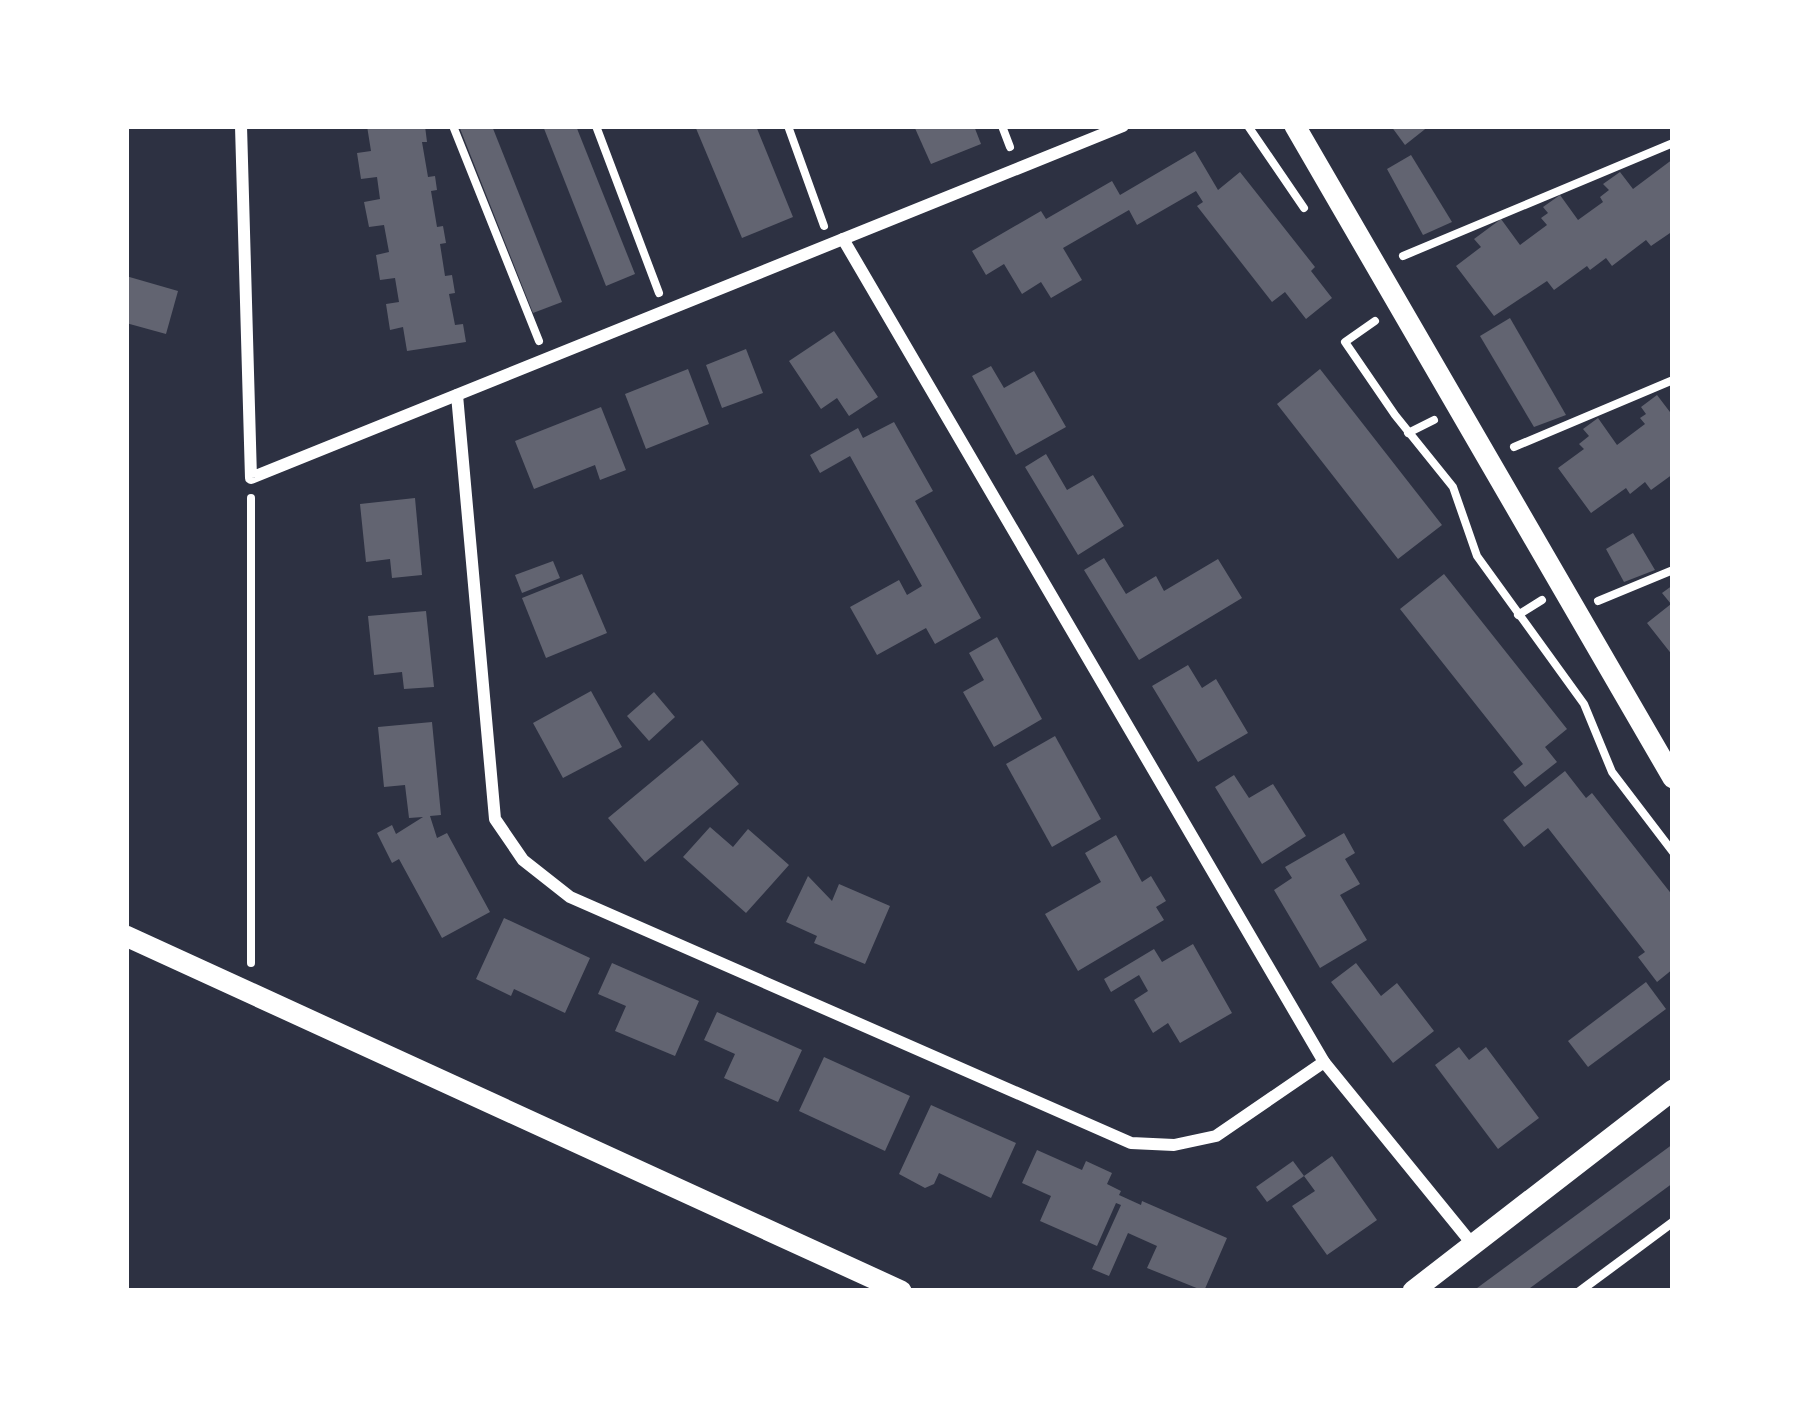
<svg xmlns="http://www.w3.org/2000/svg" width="1799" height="1417" viewBox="0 0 1799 1417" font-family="Arial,sans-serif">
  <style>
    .building { fill: #626471 }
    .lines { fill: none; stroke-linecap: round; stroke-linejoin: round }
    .path { stroke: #fff; stroke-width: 8 }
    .service { stroke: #fff; stroke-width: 9 }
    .minor { stroke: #fff; stroke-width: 12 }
    .tertiary { stroke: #fff; stroke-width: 21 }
  </style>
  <rect width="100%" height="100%" fill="#2d3142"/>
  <!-- building -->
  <g class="building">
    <path d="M367 126H425L427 142H422L428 177 435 176 437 190 431 191 437 227 443 226 446 243 440 244 445 276 452 275 455 293 449 294 455 325 463 324 466 342 407 351 403 327 390 330 386 304 399 302 395 278 380 280 376 255 389 252 384 225 369 227 364 202 380 199 377 177 361 179 357 153 371 151Z"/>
    <path d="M459 126H492L562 302 533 313Z"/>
    <path d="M543 126H576L635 274 606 286Z"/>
    <path d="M695 126H756L793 217 742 238Z"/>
    <path d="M914 126H974L981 144 931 164Z"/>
    <path d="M1391 126H1429L1405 145Z"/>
    <path d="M1195 151 1218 190 1240 172 1315 267 1311 271 1332 298 1306 319 1285 292 1272 302 1197 206 1203 202 1196 191 1137 225 1129 210 1063 248 1082 280 1051 298 1041 282 1022 294 1004 264 986 275 972 251 1041 211 1046 219 1112 181 1120 195Z"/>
    <path d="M1411 155 1452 222 1423 235 1387 169Z"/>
    <path d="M1673 159V231L1651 246 1646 240 1612 266 1606 258 1590 270 1587 266 1554 290 1547 281 1494 316 1456 266 1481 247 1474 239 1501 219 1520 245 1547 225 1541 218 1548 213 1543 207 1560 195 1578 220 1603 202 1600 197 1609 190 1603 184 1620 172 1633 189Z"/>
    <path d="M126 276 178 291 166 334 126 323Z"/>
    <path d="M1510 318 1566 415 1534 427 1480 336Z"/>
    <path d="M834 331 878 397 849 416 837 398 821 409 789 361Z"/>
    <path d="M746 349 763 393 722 408 706 365Z"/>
    <path d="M991 366 1004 388 1034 371 1066 427 1016 455 972 376Z"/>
    <path d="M688 369 709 424 646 449 625 394Z"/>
    <path d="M1320 369 1442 525 1398 559 1277 404Z"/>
    <path d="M1657 395 1673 416V474L1651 490 1645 482 1630 494 1626 488 1591 513 1558 468 1584 449 1579 444 1589 436 1583 429 1598 418 1617 445 1645 424 1640 418 1646 414 1641 407Z"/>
    <path d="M601 407 626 470 600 480 595 465 534 489 515 441Z"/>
    <path d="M894 422 933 491 915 501 981 618 935 644 926 628 877 655 850 607 899 580 907 595 922 586 850 456 820 473 810 455 858 428 863 438Z"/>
    <path d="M1046 454 1067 490 1093 475 1124 526 1078 555 1025 467Z"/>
    <path d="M415 498 422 575 392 578 390 559 366 562 360 504Z"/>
    <path d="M1633 533 1655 570 1624 582 1606 549Z"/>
    <path d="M1104 558 1126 594 1156 576 1164 591 1218 559 1242 598 1139 660 1084 570Z"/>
    <path d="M553 561 560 578 522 593 515 575Z"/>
    <path d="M582 574 607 633 546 658 522 598Z"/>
    <path d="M1444 574 1567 729 1545 747 1557 762 1525 787 1513 772 1523 764 1400 609Z"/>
    <path d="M1673 585V656L1647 623 1671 604 1662 593Z"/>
    <path d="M426 611 434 687 404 689 402 672 374 675 368 616Z"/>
    <path d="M997 637 1042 719 994 747 963 692 984 680 969 653Z"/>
    <path d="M1188 665 1202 688 1216 679 1248 733 1198 762 1152 686Z"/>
    <path d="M591 691 622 747 563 778 533 723Z"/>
    <path d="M654 692 675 717 649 741 627 716Z"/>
    <path d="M432 722 441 815 430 816 437 838 447 833 490 912 442 938 399 859 392 863 377 833 392 825 396 834 423 817 409 818 405 785 384 787 378 727Z"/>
    <path d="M1055 736 1101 819 1052 847 1006 764Z"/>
    <path d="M702 740 739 784 645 862 608 818Z"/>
    <path d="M1565 771 1586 798 1592 793 1673 896V969L1657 982 1638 957 1645 952 1548 828 1524 847 1503 820Z"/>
    <path d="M1234 775 1249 798 1273 784 1306 836 1262 864 1215 787Z"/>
    <path d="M710 827 733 847 748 829 789 865 746 913 683 857Z"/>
    <path d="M1344 833 1355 853 1345 859 1360 884 1340 895 1367 940 1320 968 1274 890 1292 878 1285 867Z"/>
    <path d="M1116 835 1142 882 1151 876 1166 901 1156 907 1164 920 1078 971 1045 914 1101 882 1085 853Z"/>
    <path d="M808 876 832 901 839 884 890 906 865 964 814 943 817 936 786 922Z"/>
    <path d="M504 918 590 958 565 1013 514 989 511 996 476 979Z"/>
    <path d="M1193 944 1232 1013 1180 1043 1168 1023 1153 1033 1134 1000 1148 991 1139 975 1111 992 1104 979 1154 949 1162 962Z"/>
    <path d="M612 963 699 1001 675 1056 615 1031 626 1006 598 994Z"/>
    <path d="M1356 963 1381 996 1397 983 1434 1031 1393 1063 1331 982Z"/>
    <path d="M1646 982 1666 1009 1588 1067 1568 1041Z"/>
    <path d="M717 1012 802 1050 778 1102 724 1078 735 1054 704 1040Z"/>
    <path d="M1459 1047 1469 1060 1486 1047 1539 1118 1498 1149 1435 1065Z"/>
    <path d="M824 1057 910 1096 885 1151 799 1111Z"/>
    <path d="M931 1105 1016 1143 991 1198 939 1173 934 1184 925 1188 899 1174Z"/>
    <path d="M1673 1144V1183L1526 1291H1473Z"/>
    <path d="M1037 1150 1082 1170 1086 1161 1112 1173 1107 1184 1121 1191 1119 1195 1141 1205 1142 1201 1227 1238 1204 1291 1147 1268 1157 1246 1128 1233 1109 1276 1092 1269 1121 1205 1116 1203 1097 1246 1040 1221 1051 1196 1022 1183Z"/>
    <path d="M1332 1156 1377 1220 1327 1255 1292 1206 1315 1191 1304 1176Z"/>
    <path d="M1293 1161 1304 1176 1267 1202 1256 1187Z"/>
  </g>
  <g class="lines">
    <!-- path -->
    <g class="path">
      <path d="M453 126 539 341"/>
      <path d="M596 126 659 293"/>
      <path d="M788 126 824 226"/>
      <path d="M1002 126 1010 147"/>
      <path d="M1248 126 1304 208"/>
      <path d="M1403 256 1673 143"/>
      <path d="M1375 321 1345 342 1395 415 1453 487 1477 556 1584 704 1612 772 1673 852"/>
      <path d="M1408 433 1434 420"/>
      <path d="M1514 447 1673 380"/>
      <path d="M251 498V963"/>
      <path d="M1598 601 1673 570"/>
      <path d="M1518 615 1542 600"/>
    </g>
    <!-- service -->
    <path class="service" d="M1580 1291 1673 1222"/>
    <!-- minor -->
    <g class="minor">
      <path d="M241 126 251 478 1123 126"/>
      <path d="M843 239 1324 1062 1473 1245"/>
      <path d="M457 395 495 819 523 860 570 897 1131 1143 1174 1145 1216 1136 1324 1062"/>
    </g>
    <!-- tertiary -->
    <g class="tertiary">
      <path d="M1295 126 1673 778"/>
      <path d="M126 936 901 1291"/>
      <path d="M1413 1291 1673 1090"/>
    </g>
  </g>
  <!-- border -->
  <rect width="1799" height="1417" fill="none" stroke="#ffffff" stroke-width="258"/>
</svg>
